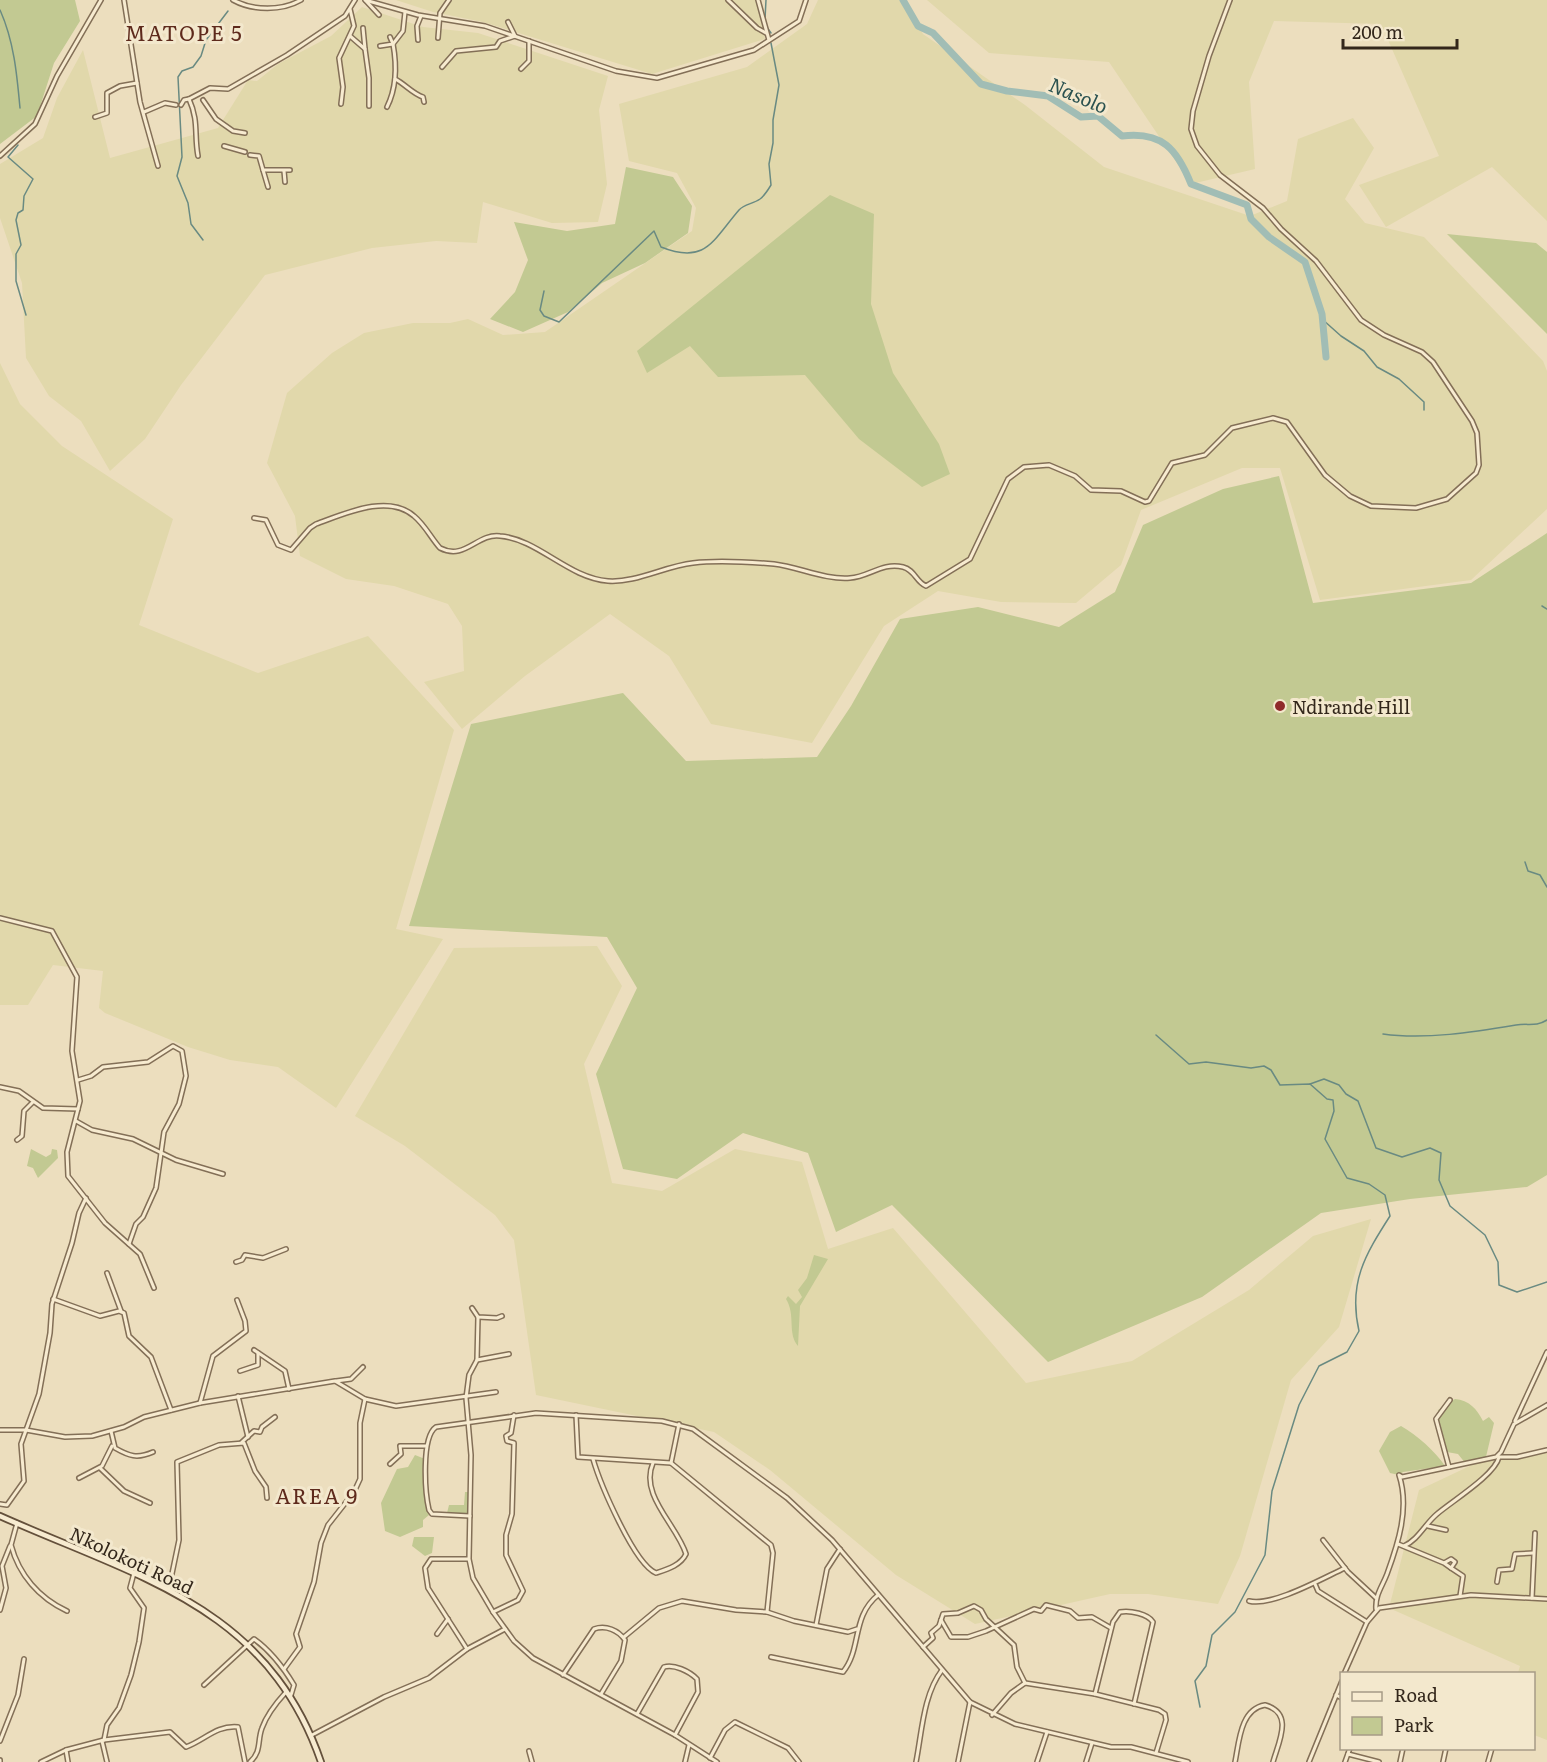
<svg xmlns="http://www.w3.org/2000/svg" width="1547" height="1762" viewBox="0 0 1547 1762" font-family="Literata,serif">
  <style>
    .farmland { fill: #e1d8ab }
    .green { fill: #c2c992 }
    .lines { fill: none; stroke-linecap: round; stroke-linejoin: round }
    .stream { stroke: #698a82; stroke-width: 1.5 }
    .river { stroke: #a1bdb5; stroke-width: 7 }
    .minor-casing { stroke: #836f57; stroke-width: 6 }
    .secondary-casing { stroke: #64503b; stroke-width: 8 }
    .minor { stroke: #f7ebd0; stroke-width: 3 }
    .secondary { stroke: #f7ebd0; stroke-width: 4.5 }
    .poi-dot { fill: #8f2a2a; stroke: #f3e8cd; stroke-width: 2 }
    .labels { text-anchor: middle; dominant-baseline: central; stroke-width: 6; stroke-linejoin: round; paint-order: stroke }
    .poi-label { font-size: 18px; fill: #33271b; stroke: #f3e8cd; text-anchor: start }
    .street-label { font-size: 18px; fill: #33271b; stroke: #f3e8cd }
    .water-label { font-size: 20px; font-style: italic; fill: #2b5250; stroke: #f3e8cd }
    .quarter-label { font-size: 21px; letter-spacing: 1.5px; fill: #5e2a1c; stroke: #f3e8cd }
  </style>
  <rect width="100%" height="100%" fill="#ecdebe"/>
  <!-- farmland -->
  <g class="farmland">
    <path d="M396 0H758L765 39 652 74 483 22 433 12Z"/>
    <path d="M818 0H905L923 34 1025 105 1104 167 1250 216 1287 201 1298 139 1353 118 1374 148 1345 199 1365 223 1424 237 1543 361 1547 371V509L1471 580 1320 600 1280 468H1242L1141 510 1121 565 1076 603 1001 602 938 591 884 626 812 743 711 724 669 656 610 614 525 676 462 729 424 682 464 671 462 626 448 604 394 586 346 579 300 556 295 516 267 463 287 393 332 353 364 333 413 323H450L468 319 503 335 545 332 692 231 696 208 677 173 629 161 619 104 747 67 807 24Z"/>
    <path d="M927 0H1547V221L1492 167 1386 227 1359 185 1439 156 1381 24 1274 21 1249 82 1255 169 1191 184 1109 62 989 53Z"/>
    <path d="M362 7 423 27 478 33 608 76 599 110 607 184 598 222 552 223 483 202 477 243 436 241 372 248 265 275 181 385 145 439 110 471 81 421 49 396 26 358 22 283 0 218V164L43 138 57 98 83 50 110 158 218 128 248 80 257 81 278 64 331 36Z"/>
    <path d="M0 363 20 404 62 446 173 519 139 625 258 673 368 636 454 730 396 929 443 939 336 1108 278 1067 230 1060 188 1047 105 1013 99 1008 103 971 53 965 28 1005H0Z"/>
    <path d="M597 946 622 986 584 1064 612 1183 662 1191 735 1149 802 1162 828 1249 893 1228 1026 1383 1132 1361 1249 1290 1313 1236 1371 1219 1339 1327 1291 1380 1240 1556 1218 1604 1148 1594H1110L975 1624 896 1575 770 1470 714 1432 536 1395 514 1240 495 1215 405 1146 355 1116 454 948Z"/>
    <path d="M1547 1448V1740L1534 1735V1674L1518 1673 1520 1666 1389 1608 1419 1490 1493 1455 1515 1457Z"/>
  </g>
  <!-- green -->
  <g class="green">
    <path d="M0 0H75L80 21 54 63 37 116 0 144Z"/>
    <path d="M626 167 673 177 692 206 688 233 645 263 602 283 568 312 523 332 490 319 515 292 528 260 514 222 567 231 615 224Z"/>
    <path d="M830 195 874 214 871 304 893 373 939 444 950 474 922 487 859 439 805 375 718 377 690 346 647 373 637 351Z"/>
    <path d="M1447 234 1536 243 1547 252V334Z"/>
    <path d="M1279 476 1313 603 1471 583 1547 533V1175L1527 1187 1410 1199 1321 1213 1202 1297 1048 1362 892 1205 836 1232 808 1153 743 1133 677 1179 623 1169 596 1074 637 988 607 937 409 926 471 724 623 693 686 761 817 757 851 706 900 619 978 607 1059 627 1115 592 1143 525 1223 489Z"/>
    <path d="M31 1149 46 1157 51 1154 52 1149 57 1150 58 1158 38 1178 33 1168 27 1166Z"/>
    <path d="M814 1255 828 1259 800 1306 798 1346C787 1333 796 1315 786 1299L788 1296 796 1304 802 1297 798 1290 807 1278Z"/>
    <path d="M1455 1399C1469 1400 1477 1409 1483 1421L1489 1417 1494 1423 1485 1461 1466 1464 1458 1454 1447 1452 1439 1429 1438 1410Z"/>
    <path d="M1401 1426C1417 1435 1435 1451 1445 1466L1403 1472 1399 1475 1390 1473 1379 1451 1390 1432Z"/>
    <path d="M415 1455 425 1459V1500L429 1515 423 1520V1527L400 1537 385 1531 381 1503 397 1469 408 1467Z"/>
    <path d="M465 1492H469L468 1514 447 1513 449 1505H464Z"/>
    <path d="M414 1537H434L432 1553 425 1556 412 1546Z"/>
  </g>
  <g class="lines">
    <!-- stream -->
    <g class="stream">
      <path d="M0 10C14 41 17 75 20 108"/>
      <path d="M765 19 766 0"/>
      <path d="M766 26 771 33"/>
      <path d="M18 145 8 157 33 179 24 196 23 210 18 213 16 220 21 245 16 254V281L26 315"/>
      <path d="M203 240 191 224 188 203 177 176 182 157 178 77 182 71 193 67 201 56 206 40 228 11"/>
      <path d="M544 291 540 310 544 316 559 322 654 231 661 247C706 265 713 240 739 210 744 204 753 204 760 199 764 196 768 190 771 185L769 164 773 143V120L779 85 771 43"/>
      <path d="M1322 319 1341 336 1364 351 1377 367 1399 379 1424 402V410"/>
      <path d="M1542 606 1547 609"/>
      <path d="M1525 862 1528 871 1540 875 1547 887"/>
      <path d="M1383 1034C1425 1040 1474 1032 1516 1025 1528 1023 1536 1027 1547 1020"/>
      <path d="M1156 1035 1189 1064 1206 1062 1251 1068 1264 1066 1271 1070 1280 1085 1310 1084 1327 1099 1333 1100 1334 1111 1325 1139 1347 1178 1369 1184 1385 1195 1390 1216C1365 1255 1348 1283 1359 1331L1347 1352 1319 1366 1299 1405 1272 1491 1265 1555 1235 1612 1212 1635 1206 1666 1195 1681 1200 1707"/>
      <path d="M1310 1084 1324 1079 1339 1085 1346 1094 1358 1101 1376 1148 1402 1157 1430 1148 1441 1153 1439 1180 1450 1206 1485 1235 1498 1262 1499 1285 1517 1292 1547 1282"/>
    </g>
    <!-- river -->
    <path class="river" d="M903 0 918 26 933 33 981 84 1007 91 1048 96 1081 117 1098 116 1122 136C1162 131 1177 149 1191 184L1247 205 1251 219 1269 237 1305 262 1322 314 1326 357"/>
    <!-- minor casing -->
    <g class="minor-casing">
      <g id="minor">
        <path d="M124 0 140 102 158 166"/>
        <path d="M233 0C253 11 282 11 301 0"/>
        <path d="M365 0 418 15 485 26 616 71 657 78 754 50 799 21 806 0"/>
        <path d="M728 0 757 28 766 33"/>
        <path d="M758 0 769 40"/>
        <path d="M366 1 379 15"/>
        <path d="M363 28 365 49"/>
        <path d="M350 36 365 49 369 78V106"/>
        <path d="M438 38 440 13 449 0"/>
        <path d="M418 40 417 26 421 16"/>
        <path d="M380 46 393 44 390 37"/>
        <path d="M442 67 456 51 496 47 500 41 515 36 508 22"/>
        <path d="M521 69 529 61V41"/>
        <path d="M395 79C405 84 413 94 423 97L424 102"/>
        <path d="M189 99 210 88 228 89 287 55 345 16 355 0"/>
        <path d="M203 100 216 119 233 131 245 133"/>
        <path d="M341 104 343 87 339 58 354 26 350 9"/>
        <path d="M181 105 184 100 189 99C199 121 194 135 198 156"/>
        <path d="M387 107C397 87 397 66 393 44L403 31 405 12"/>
        <path d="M144 112 165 103 176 105"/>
        <path d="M95 117 107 113V93L120 86 137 83"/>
        <path d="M224 146 245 152"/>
        <path d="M250 155 259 156 263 170H290"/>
        <path d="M0 156 35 124 57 76 101 0"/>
        <path d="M263 170 268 187"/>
        <path d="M284 171 285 182"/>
        <path d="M254 518 266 520 278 545 291 550 310 528 316 524C344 514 388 493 414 516 425 525 431 538 440 548 465 561 477 533 500 536 538 539 568 578 608 581 636 583 665 566 693 563 717 560 750 562 774 564 799 567 825 580 850 578 869 577 882 562 903 567 915 570 916 582 926 586L970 559 1008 479 1024 467 1049 465 1075 476 1091 490 1121 491 1145 502 1149 501 1172 463 1205 455 1232 428 1273 418 1287 422 1325 475 1350 496 1371 506 1416 508 1447 499 1476 473 1479 465 1477 433 1472 421 1433 362 1422 352 1384 335 1361 320 1316 261 1281 229 1263 208 1220 175 1197 146 1191 129 1193 111 1209 56 1230 0"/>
        <path d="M0 918 52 931 77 977 72 1051 80 1101 67 1152 68 1176 105 1223 140 1254 154 1288"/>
        <path d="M78 1080 91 1076 103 1067 148 1062 173 1046 182 1051 186 1076 179 1104 164 1132 156 1188 143 1217 136 1224 129 1244"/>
        <path d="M0 1087 19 1091 43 1108 78 1109"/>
        <path d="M76 1121 92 1130 133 1139 176 1160 223 1174"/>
        <path d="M17 1140 22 1136 24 1111 33 1102"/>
        <path d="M236 1262 242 1260 245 1255 263 1258 286 1249"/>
        <path d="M107 1273 121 1311"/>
        <path d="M53 1299 100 1316 119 1311 124 1313 129 1336 151 1357 171 1410"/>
        <path d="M472 1308 478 1317 497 1318 502 1316"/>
        <path d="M254 1350 285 1371 289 1389"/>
        <path d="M509 1354 477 1360 469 1375 466 1398 471 1455 469 1559 473 1578 493 1612 514 1641 533 1658 675 1735 717 1762"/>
        <path d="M477 1360 478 1317"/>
        <path d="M240 1371 258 1365V1353"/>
        <path d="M336 1381 351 1379 363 1367"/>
        <path d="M238 1396 248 1437"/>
        <path d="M200 1403 213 1356 246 1331 245 1321 237 1300"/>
        <path d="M576 1415 578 1457 671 1463 771 1545 773 1553 767 1612"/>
        <path d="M1515 1421 1547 1352"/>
        <path d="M0 1430H26L65 1437 92 1436 124 1427 144 1417 200 1403 335 1381 365 1399 396 1406 496 1392"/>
        <path d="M111 1431 115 1448C129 1456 137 1459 153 1452"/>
        <path d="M242 1442 254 1431 260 1432 262 1427 275 1417"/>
        <path d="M1499 1457H1517L1547 1450"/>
        <path d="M593 1459C600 1483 634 1564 656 1573 668 1569 681 1565 686 1554 677 1525 639 1495 653 1463"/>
        <path d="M671 1463 679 1424"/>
        <path d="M390 1464 401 1454 400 1446H426"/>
        <path d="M1449 1467 1436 1419 1450 1400"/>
        <path d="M100 1468 124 1491 150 1503"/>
        <path d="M79 1478 102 1466 112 1446"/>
        <path d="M0 1504 7 1505 24 1481 21 1444 39 1394 50 1333 52 1304 72 1243 79 1213 86 1198"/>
        <path d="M470 1516 432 1514 429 1510C425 1493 421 1437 436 1427L536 1413 662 1421 693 1429 787 1498 832 1540 970 1702 1015 1724 1111 1747H1131L1188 1762"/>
        <path d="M17 1523 11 1545C19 1575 39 1598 67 1611"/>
        <path d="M1428 1526 1446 1530"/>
        <path d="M1323 1540 1348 1572 1376 1598"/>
        <path d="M1398 1544 1444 1563 1451 1559 1455 1562 1451 1568 1444 1563"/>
        <path d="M1404 1546C1418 1540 1425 1524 1437 1514 1452 1501 1495 1475 1499 1457"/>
        <path d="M1451 1568 1463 1576 1460 1596"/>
        <path d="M1497 1582 1499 1570 1512 1569 1515 1554 1533 1553"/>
        <path d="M1315 1584 1318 1591 1367 1622"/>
        <path d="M169 1588 179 1540 177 1462 219 1445 244 1443 255 1471 266 1487 267 1498"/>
        <path d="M1532 1598 1535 1533"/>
        <path d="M1249 1601C1272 1607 1323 1578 1345 1568"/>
        <path d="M1376 1609C1375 1595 1382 1587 1387 1574 1398 1544 1410 1508 1399 1475L1402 1477 1496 1457 1501 1452 1514 1424 1547 1405"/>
        <path d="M0 1610 6 1588 2 1566 10 1546"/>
        <path d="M493 1612 518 1600 523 1591 506 1555V1535L512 1514 514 1443 507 1441 506 1436 511 1433 514 1415"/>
        <path d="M941 1620 951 1637H968L986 1631 1034 1609 1041 1611 1046 1605 1070 1611 1078 1618 1092 1617 1111 1628"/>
        <path d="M816 1625 827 1569 840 1549"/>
        <path d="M437 1634 448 1619"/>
        <path d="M624 1637 659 1608 682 1601 736 1610 767 1612 794 1621 848 1632 857 1629"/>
        <path d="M923 1647 933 1638 931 1633 939 1626 943 1614 958 1613 974 1606 981 1610 986 1619 1014 1645 1017 1667 1025 1683"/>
        <path d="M467 1649 428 1588 425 1568 431 1559H468"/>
        <path d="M771 1657 843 1672C862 1649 851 1617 878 1595"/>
        <path d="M284 1669 300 1647 296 1634 314 1582 321 1543 328 1525 354 1492 360 1479V1423L365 1399"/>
        <path d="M1344 1674 1367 1622 1379 1608 1471 1595 1547 1599"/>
        <path d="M563 1675 594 1629C606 1625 618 1630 625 1640L621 1661 601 1694"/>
        <path d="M204 1685 254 1639C271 1651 283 1667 294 1685L291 1695"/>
        <path d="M1095 1694 1113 1622 1120 1612C1130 1610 1148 1614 1153 1622L1134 1704"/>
        <path d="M1336 1695 1342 1698"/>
        <path d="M637 1714 664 1667C674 1664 689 1671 697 1679L698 1692 675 1735"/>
        <path d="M992 1715 1011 1693 1025 1683 1095 1694 1159 1710 1165 1714 1166 1720 1156 1753"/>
        <path d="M312 1735 384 1697 429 1678 467 1649 505 1629"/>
        <path d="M104 1740 170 1732 186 1747C205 1740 216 1725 238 1727L245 1762"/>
        <path d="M0 1741 18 1695 24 1659"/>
        <path d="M102 1741 107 1762"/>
        <path d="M66 1750 68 1762"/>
        <path d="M529 1751 532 1762"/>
        <path d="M1348 1754 1379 1762"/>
        <path d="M710 1758 725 1730 735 1722 788 1748 799 1762"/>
        <path d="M0 1760V1762"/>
        <path d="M41 1762 66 1750 104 1740 107 1725 119 1708 131 1675 139 1642 144 1608 130 1588 134 1573"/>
        <path d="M250 1762C262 1751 257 1741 262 1728 267 1714 276 1703 286 1692"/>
        <path d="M685 1762 689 1745"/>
        <path d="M916 1762C922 1732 923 1695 942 1670"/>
        <path d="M958 1762 970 1702"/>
        <path d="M1037 1762 1047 1732"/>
        <path d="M1086 1762 1092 1743"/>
        <path d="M1235 1762C1239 1743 1240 1709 1265 1705 1294 1713 1279 1741 1273 1762"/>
        <path d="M1309 1762 1342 1681"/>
        <path d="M1345 1762 1350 1748"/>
        <path d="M1400 1762 1403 1748"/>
        <path d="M1443 1762 1446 1748"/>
        <path d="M1488 1762 1492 1748"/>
      </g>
    </g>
    <!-- secondary casing -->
    <g class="secondary-casing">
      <path id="secondary" d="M0 1516C136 1577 267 1605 321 1762"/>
    </g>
    <!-- minor -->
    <use href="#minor" class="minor"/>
    <!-- secondary -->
    <use href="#secondary" class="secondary"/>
  </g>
  <!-- markers -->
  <circle class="poi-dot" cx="1280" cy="706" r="6"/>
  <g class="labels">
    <!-- poi labels -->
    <g class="poi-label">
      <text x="1292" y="706">Ndirande Hill</text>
    </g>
    <!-- street labels -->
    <g class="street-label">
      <text transform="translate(132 1560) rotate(25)">Nkolokoti Road</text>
    </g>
    <!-- water labels -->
    <g class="water-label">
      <text transform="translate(1079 94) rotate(23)">Nasolo</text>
    </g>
    <!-- quarter labels -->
    <g class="quarter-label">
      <text x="184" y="31">MATOPE 5</text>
      <text x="317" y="1494">AREA 9</text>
    </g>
  </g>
  <!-- legend -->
  <rect x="1340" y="1672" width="195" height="78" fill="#f3e8cd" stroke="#a69b86" stroke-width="1.5"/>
  <rect x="1352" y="1692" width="30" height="9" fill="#f7ebd0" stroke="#a69b86" stroke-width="1.5"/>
  <text x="1394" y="1702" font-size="18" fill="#33271b">Road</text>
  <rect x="1352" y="1717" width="30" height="18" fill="#c2c992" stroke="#a69b86" stroke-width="1.5"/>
  <text x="1394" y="1732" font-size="18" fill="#33271b">Park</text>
  <!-- scale -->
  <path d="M1343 39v9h114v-9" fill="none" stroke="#33271b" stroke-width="3"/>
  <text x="1352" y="39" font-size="18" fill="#33271b" stroke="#f3e8cd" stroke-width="4.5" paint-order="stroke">200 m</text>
</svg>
